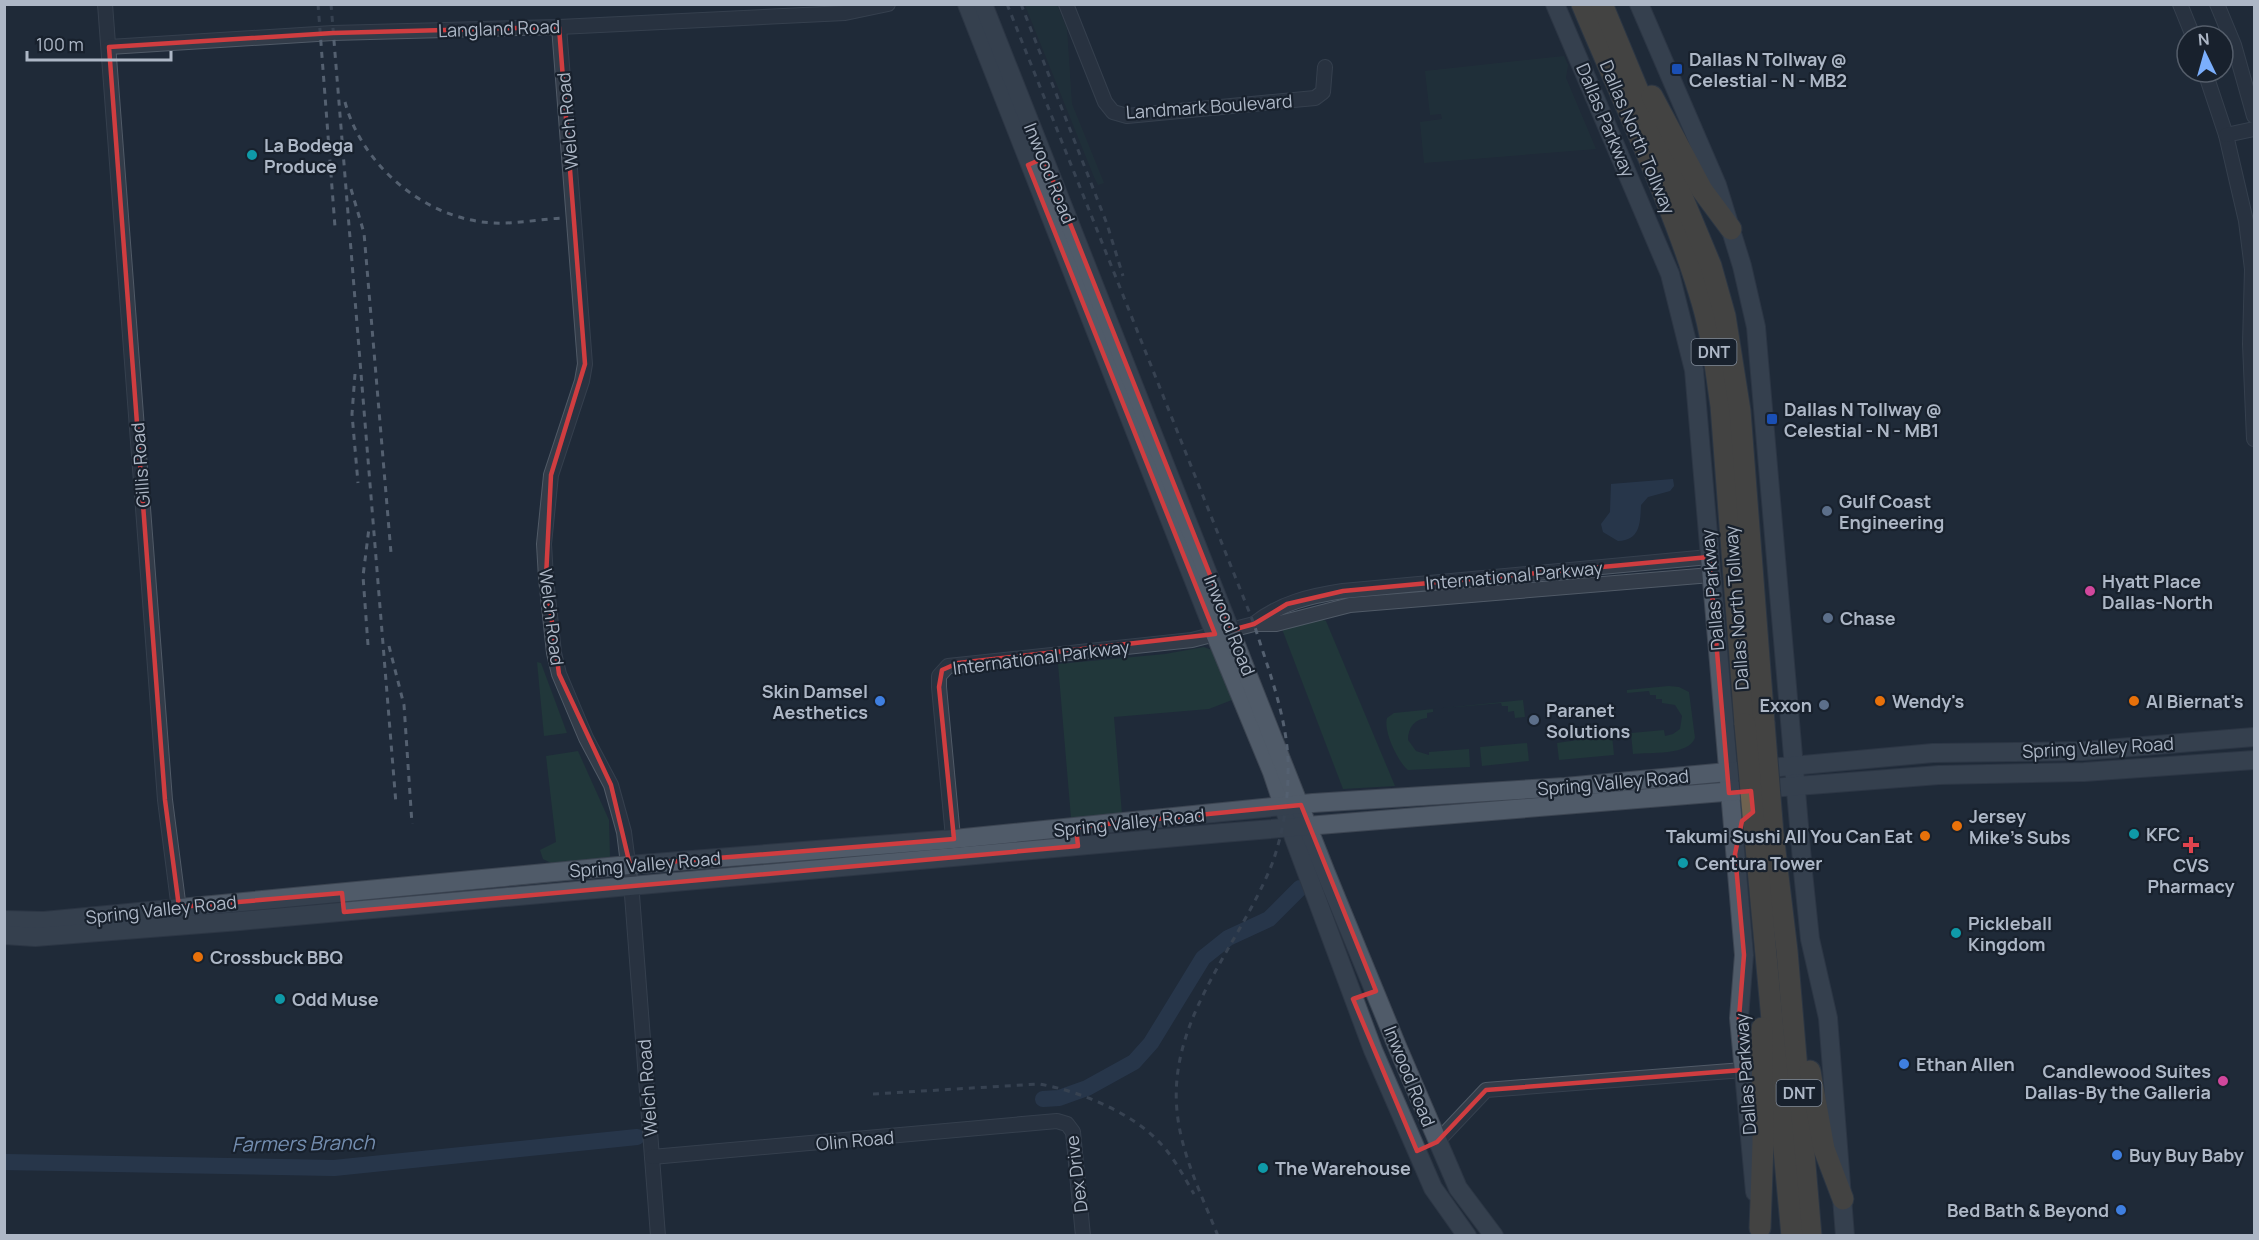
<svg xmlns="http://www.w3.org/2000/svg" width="2259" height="1240" viewBox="0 0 2259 1240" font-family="Manrope,sans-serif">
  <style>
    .green { fill: #21373a }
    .water { fill: #324661 }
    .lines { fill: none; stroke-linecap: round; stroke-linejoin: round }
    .river { stroke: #324661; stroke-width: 16 }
    .minor-casing { stroke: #505a67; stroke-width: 16 }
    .major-casing { stroke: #3c4552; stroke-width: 20 }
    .highway-casing { stroke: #3a4450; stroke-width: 23 }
    .minor { stroke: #333c49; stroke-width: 14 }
    .major { stroke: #505b69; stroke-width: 18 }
    .highway { stroke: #6f624f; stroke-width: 21 }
    .rail { stroke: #546070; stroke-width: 3; stroke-dasharray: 6 6; stroke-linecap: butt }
    .highway-bridge-casing { stroke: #3a4450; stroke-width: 23; stroke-linecap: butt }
    .highway-bridge { stroke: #6f624f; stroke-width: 21 }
    .marked { fill: none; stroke: #d03d40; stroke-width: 4.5; stroke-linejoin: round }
    .transit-dot { fill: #1a4fb4; stroke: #18212d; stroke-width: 2 }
    .culture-dot { fill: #0f9aa8; stroke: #18212d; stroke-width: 2 }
    .service-dot { fill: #5c6f8a; stroke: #18212d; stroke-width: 2 }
    .hotel-dot { fill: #d1479c; stroke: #18212d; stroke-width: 2 }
    .shop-dot { fill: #3f7fe0; stroke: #18212d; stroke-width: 2 }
    .food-dot { fill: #e8710a; stroke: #18212d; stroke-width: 2 }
    .health-dot { fill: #e0444e; stroke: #18212d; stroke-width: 2 }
    .labels { text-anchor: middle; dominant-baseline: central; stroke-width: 4.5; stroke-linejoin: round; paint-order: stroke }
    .shield { fill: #18212d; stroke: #808a98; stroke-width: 1.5 }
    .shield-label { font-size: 16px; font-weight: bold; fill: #adb7c6 }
    .street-label { font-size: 18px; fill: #adb7c6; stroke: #18212d }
    .poi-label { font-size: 18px; font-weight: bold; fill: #adb7c6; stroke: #18212d; text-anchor: start }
    .water-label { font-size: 20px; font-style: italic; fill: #748eb0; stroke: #18212d }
  </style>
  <rect width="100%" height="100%" fill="#1f2a39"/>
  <!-- green -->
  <g class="green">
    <path d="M1025 5H1057L1067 29 1072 104 1104 183 1098 185 1094 177Z"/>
    <path d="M1564 56 1568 65 1566 78 1596 149 1424 163 1420 122 1442 119 1441 114 1430 115 1425 71Z"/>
    <path d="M1319 618 1326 621 1395 786 1343 789 1282 629Z"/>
    <path d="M1204 647 1217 652 1237 698 1209 709 1114 717 1122 814 1071 818 1058 664 1165 654Z"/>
    <path d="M537 662 541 663 567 733 544 736Z"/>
    <path d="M1669 686 1679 687 1689 692 1695 738C1688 756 1650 752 1633 754L1631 733 1664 730 1665 736 1673 734 1680 729 1682 716 1675 705 1662 703V699H1656V695H1650L1649 691 1627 693V690Z"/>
    <path d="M1523 700 1525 717 1515 718 1514 711 1508 712V706H1502L1501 703 1433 709V712L1427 713V718C1415 719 1408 727 1408 740L1416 751 1429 755V752L1469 749 1470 767 1408 770C1398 762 1383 731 1387 718L1394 713Z"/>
    <path d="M1612 735 1614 755 1559 760 1557 743Z"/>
    <path d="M1527 743 1529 761 1482 766 1480 747Z"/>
    <path d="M578 751 609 820 610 857 553 864 543 859 540 850 556 842 546 756Z"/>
  </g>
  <!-- water -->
  <path class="water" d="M1673 479 1674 486 1670 491 1648 497 1641 505C1640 522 1641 540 1618 541L1603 532 1601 524 1610 512 1611 484Z"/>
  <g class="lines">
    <!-- river -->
    <g class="river">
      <path d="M1043 1099 1059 1098 1087 1088 1134 1062 1151 1043 1203 958 1228 938 1269 919 1300 888"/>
      <path d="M4 1162 334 1168 637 1137"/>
    </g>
    <!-- minor casing -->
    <g class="minor-casing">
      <g id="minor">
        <path d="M105 4 165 800 180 917"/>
        <path d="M1066 4 1105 102 1113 112 1127 116 1315 98 1323 92 1325 67"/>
        <path d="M2180 4 2193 36"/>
        <path d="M2217 4 2234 45 2254 116"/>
        <path d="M559 27 585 364 582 381 551 475 544 544 546 578 554 653 559 674 586 738 611 785 624 832 632 895 658 1236"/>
        <path d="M109 47 333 33 559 27 845 13 888 4"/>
        <path d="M2205 72 2226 135 2246 221 2252 269 2250 344 2254 439"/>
        <path d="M2226 135 2254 129"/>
        <path d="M1254 624C1280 603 1310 596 1343 591L1709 557"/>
        <path d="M954 848 939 687V676L948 666 1192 640 1254 624H1276L1350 605 1711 575"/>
        <path d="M1437 1142 1486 1090 1743 1070"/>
        <path d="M652 1157 1057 1121 1067 1124 1073 1132 1083 1236"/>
      </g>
    </g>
    <!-- major casing -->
    <g class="major-casing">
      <g id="major">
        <path d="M967 4 1215 634 1272 772 1294 838 1373 1050 1433 1188 1467 1236"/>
        <path d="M983 4 1326 873 1397 1046 1458 1188 1494 1236"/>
        <path d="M1555 4 1670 274 1694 370 1744 955 1739 1018 1755 1192"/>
        <path d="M1639 4 1717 185 1742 266 1756 327 1803 872 1810 939 1828 1018 1845 1236"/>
        <path d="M4 920 44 921 629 865 954 839 1313 803 1565 787 1933 753 2082 751 2254 737"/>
        <path d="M4 935 35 937 240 921 1222 833 1797 786 1939 775 2084 772 2254 760"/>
      </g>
    </g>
    <!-- highway casing -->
    <g class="highway-casing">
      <g id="highway">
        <path d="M1582 4C1623 103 1672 200 1702 302 1712 336 1716 371 1721 406L1745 724"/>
        <path d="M1602 4 1711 266 1725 316 1740 411 1764 723"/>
        <path d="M1652 96 1702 190 1731 229"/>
        <path d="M1773 834 1787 951 1811 1236"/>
        <path d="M1755 836 1792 1236"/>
        <path d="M1810 1071 1824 1149 1843 1199"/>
        <path d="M1760 1228 1763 1143 1762 1028"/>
      </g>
    </g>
    <!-- minor -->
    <use href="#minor" class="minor"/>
    <!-- major -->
    <use href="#major" class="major"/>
    <!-- highway -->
    <use href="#highway" class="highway"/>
    <!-- rail -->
    <g class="rail">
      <path d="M318 4 335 227"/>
      <path d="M331 4 396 804"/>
      <path d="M1007 4 1254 624C1269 672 1290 724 1288 774 1288 803 1282 837 1272 864 1240 945 1168 1018 1177 1111 1181 1154 1202 1196 1218 1236"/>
      <path d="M1021 4 1107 224 1123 276"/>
      <path d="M345 102C362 166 426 220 494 223 516 224 541 219 563 218"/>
      <path d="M351 189 364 233 391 553"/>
      <path d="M355 374 352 414 358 483"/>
      <path d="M368 645 363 576 369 528"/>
      <path d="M389 646 404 705 412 824"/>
      <path d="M873 1094 1039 1084C1080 1091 1133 1113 1161 1144 1175 1159 1184 1177 1194 1194"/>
    </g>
    <!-- highway-bridge casing -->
    <g class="highway-bridge-casing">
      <g id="highway-bridge">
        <path d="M1764 723 1773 834"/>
        <path d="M1745 724 1755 836"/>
      </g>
    </g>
    <!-- highway-bridge -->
    <use href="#highway-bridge" class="highway-bridge"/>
  </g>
  <!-- marked area -->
  <path d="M0 0H2259V1240H0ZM559 27 585 364 551 475 546 578 559 674 611 785 630 865 954 839 939 687 942 670 958 663 1215 634 1028 165 1044 158 1232 630 1254 624 1287 604 1343 591 1709 557 1729 793 1751 791 1753 812 1742 821 1735 854 1744 955 1739 1018 1743 1070 1486 1090 1437 1142 1417 1151 1353 999 1376 991 1301 805 1076 827 1078 846 344 912 342 893 179 907 165 800 109 47 333 33Z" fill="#1f2a39" fill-opacity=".55" fill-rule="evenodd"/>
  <path class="marked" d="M559 27 585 364 551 475 546 578 559 674 611 785 630 865 954 839 939 687 942 670 958 663 1215 634 1028 165 1044 158 1232 630 1254 624 1287 604 1343 591 1709 557 1729 793 1751 791 1753 812 1742 821 1735 854 1744 955 1739 1018 1743 1070 1486 1090 1437 1142 1417 1151 1353 999 1376 991 1301 805 1076 827 1078 846 344 912 342 893 179 907 165 800 109 47 333 33Z"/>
  <!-- markers -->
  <g class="transit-dot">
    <rect x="1671" y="63" width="12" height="12" rx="3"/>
    <rect x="1766" y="413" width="12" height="12" rx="3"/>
  </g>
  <g class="culture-dot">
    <circle cx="252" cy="155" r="6"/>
    <circle cx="2134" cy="834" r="6"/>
    <circle cx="1683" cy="863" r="6"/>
    <circle cx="1956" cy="933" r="6"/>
    <circle cx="280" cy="999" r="6"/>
    <circle cx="1263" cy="1168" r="6"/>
  </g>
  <g class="service-dot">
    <circle cx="1827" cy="511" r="6"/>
    <circle cx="1828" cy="618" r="6"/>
    <circle cx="1824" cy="705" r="6"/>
    <circle cx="1534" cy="720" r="6"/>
  </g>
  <g class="hotel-dot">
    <circle cx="2090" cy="591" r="6"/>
    <circle cx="2223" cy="1081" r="6"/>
  </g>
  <g class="shop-dot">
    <circle cx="880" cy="701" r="6"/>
    <circle cx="1904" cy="1064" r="6"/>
    <circle cx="2117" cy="1155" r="6"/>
    <circle cx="2121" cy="1210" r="6"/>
  </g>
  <g class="food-dot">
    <circle cx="1880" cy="701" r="6"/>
    <circle cx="2134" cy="701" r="6"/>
    <circle cx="1957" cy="826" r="6"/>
    <circle cx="1925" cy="836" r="6"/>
    <circle cx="198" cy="957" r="6"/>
  </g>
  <path class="health-dot" d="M2188 836h6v6h6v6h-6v6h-6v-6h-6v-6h6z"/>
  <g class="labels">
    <!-- shield labels -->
    <g class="shield">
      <rect x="1691.5" y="339" width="45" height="26" rx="4.5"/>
      <rect x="1776.5" y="1080" width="45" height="26" rx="4.5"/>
    </g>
    <g class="shield-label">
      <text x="1714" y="352">DNT</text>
      <text x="1799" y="1093">DNT</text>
    </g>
    <!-- street labels -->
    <g class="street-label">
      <text transform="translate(499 28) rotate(-2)">Langland Road</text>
      <text transform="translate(1209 106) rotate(-4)">Landmark Boulevard</text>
      <text transform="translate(1606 120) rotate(67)">Dallas Parkway</text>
      <text transform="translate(567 121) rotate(-95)">Welch Road</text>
      <text transform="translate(1638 137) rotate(67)">Dallas North Tollway</text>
      <text transform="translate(1050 173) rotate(68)">Inwood Road</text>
      <text transform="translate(140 465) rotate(-94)">Gillis Road</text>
      <text transform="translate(1514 575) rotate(-5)">International Parkway</text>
      <text transform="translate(1712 590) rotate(-95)">Dallas Parkway</text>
      <text transform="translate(1736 608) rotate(-94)">Dallas North Tollway</text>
      <text transform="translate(552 617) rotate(83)">Welch Road</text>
      <text transform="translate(1230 625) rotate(68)">Inwood Road</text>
      <text transform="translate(1041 657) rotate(-7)">International Parkway</text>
      <text transform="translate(2098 747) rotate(-3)">Spring Valley Road</text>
      <text transform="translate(1613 782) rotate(-5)">Spring Valley Road</text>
      <text transform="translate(1129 822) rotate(-6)">Spring Valley Road</text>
      <text transform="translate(645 864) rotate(-5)">Spring Valley Road</text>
      <text transform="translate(161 909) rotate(-6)">Spring Valley Road</text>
      <text transform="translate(1745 1074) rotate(-94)">Dallas Parkway</text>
      <text transform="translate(1410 1076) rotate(68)">Inwood Road</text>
      <text transform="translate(647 1088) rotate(-94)">Welch Road</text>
      <text transform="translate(855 1140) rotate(-5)">Olin Road</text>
      <text transform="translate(1076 1174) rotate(-97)">Dex Drive</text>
    </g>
    <!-- poi labels -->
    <g class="poi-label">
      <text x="1689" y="59">Dallas N Tollway @<tspan x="1689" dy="21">Celestial - N - MB2</tspan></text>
      <text x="264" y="145">La Bodega<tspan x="264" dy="21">Produce</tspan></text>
      <text x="1784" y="409">Dallas N Tollway @<tspan x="1784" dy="21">Celestial - N - MB1</tspan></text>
      <text x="1839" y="501">Gulf Coast<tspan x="1839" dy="21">Engineering</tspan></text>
      <text x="2102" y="581">Hyatt Place<tspan x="2102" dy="21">Dallas-North</tspan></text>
      <text x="1840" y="618">Chase</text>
      <text x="868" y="691" text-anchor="end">Skin Damsel<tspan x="868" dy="21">Aesthetics</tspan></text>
      <text x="1892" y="701">Wendy's</text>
      <text x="2146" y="701">Al Biernat's</text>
      <text x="1812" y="705" text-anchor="end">Exxon</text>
      <text x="1546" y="710">Paranet<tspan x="1546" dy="21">Solutions</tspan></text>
      <text x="1969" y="816">Jersey<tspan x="1969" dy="21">Mike's Subs</tspan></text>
      <text x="2146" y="834">KFC</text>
      <text x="1913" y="836" text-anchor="end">Takumi Sushi All You Can Eat</text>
      <text x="1695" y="863">Centura Tower</text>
      <text x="2191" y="865" text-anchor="middle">CVS<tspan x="2191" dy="21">Pharmacy</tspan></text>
      <text x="1968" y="923">Pickleball<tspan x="1968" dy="21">Kingdom</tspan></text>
      <text x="210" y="957">Crossbuck BBQ</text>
      <text x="292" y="999">Odd Muse</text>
      <text x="1916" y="1064">Ethan Allen</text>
      <text x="2211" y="1071" text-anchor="end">Candlewood Suites<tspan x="2211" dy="21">Dallas-By the Galleria</tspan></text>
      <text x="2129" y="1155">Buy Buy Baby</text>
      <text x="1275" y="1168">The Warehouse</text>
      <text x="2109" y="1210" text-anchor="end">Bed Bath &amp; Beyond</text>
    </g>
    <!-- water labels -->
    <g class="water-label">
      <text transform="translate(303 1143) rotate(-1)">Farmers Branch</text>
    </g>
  </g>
  <!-- border -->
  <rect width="2259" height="1240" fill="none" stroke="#adb7c6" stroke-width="12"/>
  <!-- north arrow -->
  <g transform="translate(2205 54) rotate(355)"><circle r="28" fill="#18212d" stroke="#545d6a" stroke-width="1.5"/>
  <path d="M0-4.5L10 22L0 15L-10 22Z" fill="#7baffd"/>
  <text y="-9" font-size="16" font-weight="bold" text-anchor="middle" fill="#adb7c6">N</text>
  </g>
  <!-- scale -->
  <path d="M27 51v9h144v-9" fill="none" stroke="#adb7c6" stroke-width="3"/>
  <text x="36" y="51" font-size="18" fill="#adb7c6" stroke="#18212d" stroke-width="4.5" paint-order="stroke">100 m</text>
</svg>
